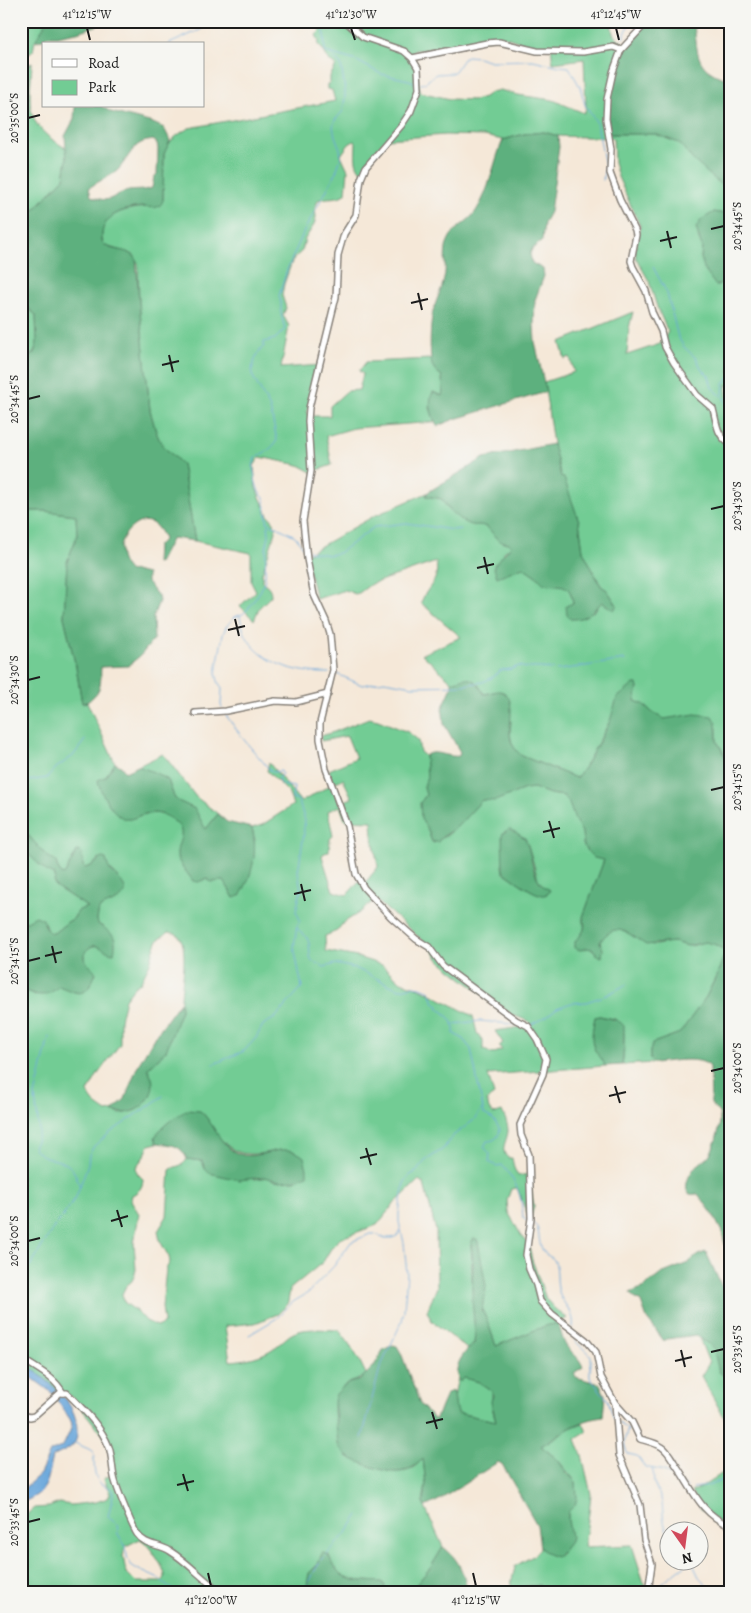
<svg xmlns="http://www.w3.org/2000/svg" width="751" height="1613" viewBox="0 0 751 1613" font-family="Alegreya,serif">
  <style>
    .green { fill: #72cc94; stroke: #477458; fill-rule: evenodd }
    .forest { fill: #5db07e; stroke: #3c664d; fill-rule: evenodd }
    .water { fill: #6aa7db; stroke: #43627c }
    .lines { fill: none; stroke-linecap: round; stroke-linejoin: round }
    .stream { stroke: #6aa7db; stroke-width: 1 }
    .minor-casing { stroke: #88827a; stroke-width: 8 }
    .minor { stroke: #fff; stroke-width: 5 }
    .ticks { fill: none; stroke: #1c1c1c; stroke-width: 2 }
    .neatline { fill: none; stroke: #1c1c1c; stroke-width: 2 }
    .ticks-label { font-size: 12px; text-anchor: middle; fill: #1c1c1c }
  </style>
  <rect width="100%" height="100%" fill="#f6f6f2"/>
  <filter id="ink" filterUnits="userSpaceOnUse"><feTurbulence type="fractalNoise" baseFrequency=".02" numOctaves="2"/><feDisplacementMap in="SourceGraphic" scale="10" xChannelSelector="R" yChannelSelector="G"/><feConvolveMatrix kernelMatrix="1 2 1 2 8 2 1 2 1" color-interpolation-filters="sRGB"/></filter>
  <filter id="wash" filterUnits="userSpaceOnUse"><feTurbulence type="fractalNoise" baseFrequency=".0096" numOctaves="4" result="noise"/><feDisplacementMap in="SourceGraphic" scale="20" xChannelSelector="R" yChannelSelector="G"/><feGaussianBlur stdDeviation="1.12" result="paint"/><feColorMatrix in="noise" values="0 0 0 0 0 0 0 0 0 0 0 0 0 0 0 0 0 1.4 0 .05"/><feComposite in="paint" operator="in"/></filter>
  <g filter="url(#wash)">
    <rect width="100%" height="100%" fill="#f5e8d8"/>
    <!-- green -->
    <g class="green">
      <path d="M21 21H47L35 41 33 51 30 54 21 49Z"/>
      <path d="M306 21H611L613 34 627 47 617 61 609 134H655L679 143 730 193V215L714 212 698 237 702 247 701 258 716 286 730 278V386L726 385 728 401 730 405V760H728L717 741V728L679 718 664 719 653 713 643 704 635 701 638 688 610 721 584 768 576 778 522 756 515 750 512 743 510 734 511 721 494 692 484 694C475 679 469 678 452 682L422 654 461 637 421 603C427 585 440 583 436 562L371 584 359 593 355 594 345 590 316 599 305 555 374 516 427 493V496L442 499C447 510 458 519 469 524 474 526 480 524 485 526 491 528 494 537 499 541L509 543 511 546 503 553 536 576 544 584C563 586 570 581 573 604L593 612 602 602 612 609 617 605 607 590 601 586 583 551 579 521 561 477 553 444 544 382 574 372 570 357 565 359 560 342 633 312 629 328 627 355 660 344 668 332 657 307 649 281 636 258 635 251 640 226 618 177 614 163 613 138 558 136 544 132 524 134 503 140 484 136 446 135 386 139C376 149 367 159 362 172 353 164 356 153 356 142L354 141 349 144 341 155 348 170 346 193C338 200 328 196 318 200L315 208 316 217 314 225 305 239 302 251 294 258 291 264 284 284 282 295 286 308 283 315 289 326 281 368 320 365 307 412 310 416H330V406L347 391 359 390 363 374 359 371 366 362 432 359 435 371 442 376 443 396 433 392 430 408 435 422 354 428 326 436 332 465 312 472 299 465 260 457 254 466 256 488 268 515 274 522 276 531 262 573V582C269 586 271 589 271 596L259 608 254 620 240 606 256 591 251 581V553L195 541 182 464 166 449 160 441 156 432 150 410 139 302 138 263 134 255 106 246 103 243C95 211 133 207 156 207L163 200 164 154C168 141 178 134 189 128L335 101 332 90 327 89V84L330 83V76L336 66C325 59 326 51 318 45L319 41 316 35 320 31 319 26ZM499 37H506L525 44 551 46 553 63 584 59 586 108 584 113 553 100 518 95 500 90 491 92 484 97 474 100 450 99 420 92 416 64 412 54 415 50H431Z"/>
      <path d="M32 62C31 96 22 118 53 140 58 143 61 146 66 148L67 159 64 178 21 224V72Z"/>
      <path d="M21 306 29 309 36 315 37 343 34 353 21 362Z"/>
      <path d="M21 511H45L76 515 77 536 67 562 64 617 76 667 82 703 87 702 115 763 105 777 128 819C147 814 156 808 174 821 178 824 182 828 182 834 182 842 178 850 177 858L193 881 207 879 224 880 234 898 255 840 252 828 262 825 293 805 288 792 267 771 269 763 301 802 332 784 340 803 352 798 343 779 333 783 329 770 356 758 347 736 321 741V736L334 732 369 718 378 720 408 732 418 740 420 752 425 756 427 776 424 787 426 795 423 799V823L426 825 432 842 434 843 450 833 482 800H495L525 789 534 788 550 794 564 796 568 800 576 822 582 832 583 844 604 860 583 917C587 930 583 932 575 942L580 950 587 948 593 949 597 955C599 945 601 934 612 930 625 926 641 945 655 945 660 945 665 942 671 942 677 942 683 946 690 946 695 946 700 942 705 942 714 942 722 949 729 953L722 964 706 997 680 1033 653 1043 650 1051V1059L654 1063 622 1065C624 1056 624 1043 624 1034 623 1029 618 1023 615 1019L600 1016 595 1017 593 1030V1045L605 1063V1066L488 1075 494 1095 487 1100 489 1109 493 1114 502 1111C505 1118 508 1124 508 1131 507 1142 499 1149 508 1158H512L514 1168 518 1176 528 1174 534 1206 530 1220 517 1188 511 1189 507 1200 508 1212 521 1235 528 1243 532 1260 546 1299 555 1309 567 1318 558 1323 546 1326 496 1346 487 1320 482 1310 471 1245C473 1263 471 1282 473 1300 473 1315 476 1329 474 1344L467 1349 432 1321 427 1311 437 1287 436 1231 424 1184 419 1180 393 1205 377 1225 341 1238 332 1247 323 1262 290 1289 288 1302 285 1307 278 1314 255 1323 225 1326 230 1361C245 1360 261 1357 274 1348 282 1343 287 1335 296 1332 309 1327 326 1330 339 1330 350 1344 359 1358 366 1374 358 1382 351 1380 343 1387 324 1403 340 1438 347 1456 364 1464 394 1478 412 1469 416 1466 420 1461 423 1458L426 1484 423 1503 443 1547 431 1567 410 1592H383L385 1586 382 1582C352 1580 341 1584 328 1554L309 1573 317 1591 322 1592H40L26 1584 21 1573V1530L25 1527 27 1514 34 1508 49 1507 59 1503 71 1505 96 1502 108 1498 110 1494 104 1479 113 1474 109 1448 103 1435 71 1396 60 1393 21 1360V989L35 995 59 986 78 993 88 965 85 960V952C90 946 95 943 102 948L103 927 98 924 97 920 99 909 104 906 119 878 99 859 91 866 85 868 83 866V859L77 851 65 874 62 875 58 869 56 862 46 856 27 834 51 873 55 875V886L87 907 75 915 74 919 69 921 54 933H50L46 929 45 924 34 917 30 921 25 922 21 921ZM340 806 345 820 372 821 373 838 378 867 365 883 362 880 358 882 347 895 333 891 322 856 323 854 329 851 330 839 333 836 328 811ZM528 845 538 879 544 887 550 890 539 894 530 890 503 872 502 866 504 859ZM375 899 430 947 439 960 464 980 512 1015 529 1021 530 1024 528 1026 495 1031 503 1043 499 1046 502 1050 492 1054 483 1049V1041L477 1033 473 1016 422 989 401 982 382 965 357 957 326 951 325 936 337 931 343 923 362 911ZM168 932C171 933 176 932 179 936 190 950 179 992 181 1010L157 1060 148 1068 152 1079 135 1111 120 1114 112 1111 107 1112C98 1106 91 1102 88 1092L98 1074 120 1044V1020L125 999 134 987 140 983 150 963 154 949 158 940ZM200 1111C210 1119 209 1124 216 1133 235 1159 251 1156 280 1150L276 1181 268 1177 256 1179 209 1173 205 1169 202 1161 187 1159C183 1167 176 1165 170 1170L167 1216 158 1231 160 1241 169 1257 170 1262 166 1269 162 1307 164 1322 162 1325 157 1326 146 1321 139 1313 125 1303 122 1294 126 1286 132 1281 136 1270 134 1243 139 1214 131 1200 132 1195C139 1192 143 1187 143 1179L137 1173 136 1167 145 1155 149 1145 157 1143 155 1137 162 1128ZM140 1539C147 1542 165 1568 165 1576 165 1579 163 1580 161 1582H136L126 1572 123 1556 126 1546Z"/>
      <path d="M163 754 196 797 218 814 206 829 202 825 195 809 177 801 174 797 168 780 138 766Z"/>
      <path d="M700 1340C716 1343 719 1361 723 1375L730 1369V1428L701 1376 709 1363Z"/>
      <path d="M458 1378 460 1381 464 1378 479 1382 492 1391V1408L496 1421 457 1413C452 1402 455 1390 458 1378Z"/>
      <path d="M583 1423 587 1432 576 1439 582 1455 591 1494 589 1513 584 1547 632 1545 645 1586 649 1588 648 1592H551C540 1582 526 1586 512 1589 510 1580 514 1575 515 1566L533 1556 540 1548 552 1556H559C575 1538 567 1533 568 1512L575 1505 576 1482 557 1459 541 1446 570 1428Z"/>
      <path d="M730 1468V1531L700 1508 691 1492 702 1487Z"/>
    </g>
    <!-- forest -->
    <g class="forest">
      <path d="M47 21H111L77 32 57 36H47L41 40 35 41Z"/>
      <path d="M646 21H692C699 39 692 60 711 72 717 76 723 78 730 79V193L693 160 679 143 655 134H609L608 102 617 61Z"/>
      <path d="M75 106H101L111 112 153 123 164 128 169 138 170 141 164 154 163 200C162 203 161 205 159 206 155 209 148 207 143 207 126 208 104 214 102 234 102 238 101 242 105 245 113 252 128 248 136 258L139 302 150 410 156 432 160 441 166 449 182 464 195 541 172 538 159 563H156L157 546 164 539C161 533 157 524 149 522 137 518 120 536 120 548 120 558 123 565 130 572L134 571 147 574V582L158 596 159 601 153 617 154 639 141 655 128 666 101 667C100 679 103 688 93 697 89 701 88 702 82 703L76 667 64 617 67 562 77 536 76 515 45 511H21V362L34 353 37 343 36 315 29 309 21 306V224L64 178 67 159 65 136 74 119ZM153 140 157 143 158 149 157 174 154 177 152 188C144 191 136 190 128 191 110 195 113 205 91 196L89 188C98 181 108 178 117 171 125 163 132 147 141 143 144 141 149 141 153 140Z"/>
      <path d="M544 132 558 136 559 147 550 212 544 223 542 241 532 249 530 254 532 263 543 269 544 276 535 300 534 325 535 342 546 392 458 418 437 426C432 415 427 403 433 392L442 396 443 391 442 376C438 373 434 370 432 365 429 354 430 318 434 308 437 298 442 289 444 279 447 267 443 253 448 241 453 228 468 223 476 211 490 190 493 163 503 140L524 134Z"/>
      <path d="M714 212 730 215V278L716 286 705 271 701 258 702 247 696 228 701 220Z"/>
      <path d="M553 444 561 477 564 478 579 521 583 551 601 586 607 590 617 605 614 610 602 602C592 612 585 620 570 619L567 615 566 606 573 603C570 582 562 586 544 584L536 576 523 567 497 577 494 568V565L511 546 509 543 499 541C494 537 491 529 486 527 481 524 476 526 471 525 461 523 446 508 442 499L426 496 428 492 484 458Z"/>
      <path d="M464 678C475 678 479 685 484 694 491 694 497 689 503 692 516 698 509 723 510 733 510 743 515 750 522 756L576 778 584 768 603 735 610 721 617 698 634 684H637L638 688 635 701 643 704 653 713 664 719 695 714 712 716 716 721 717 741 727 760H730V1264L722 1232 712 1213 698 1194C696 1194 693 1195 690 1194 683 1191 688 1177 691 1173 695 1165 705 1161 710 1154 715 1146 723 1121 719 1113 717 1110 713 1107 711 1104L710 1067C702 1055 667 1062 654 1063L650 1059V1051L653 1043 680 1033 706 997 717 975 723 958 729 953 714 944 705 942 688 946 673 942 646 945C628 934 616 919 600 942L603 949 602 957 597 955 593 949 587 948 580 950 575 948V942C583 932 587 930 583 917L604 860 594 858 586 850 583 844 582 832 576 822 568 801 564 796 550 794 534 788 525 789 495 801 482 800 457 827 441 838 438 842H432L428 830 421 819 420 803 426 795 424 787 427 776 425 756C433 748 448 758 459 756L460 752 444 724 443 713 442 709 452 687V682Z"/>
      <path d="M115 763 121 766 125 772 138 766 156 773 168 780 174 797 178 801 195 809 205 828 206 829 218 814 227 822 252 828C258 851 253 875 240 896L234 898 224 881 211 882 207 879 198 882 193 881C189 875 180 865 178 859 173 846 189 835 176 823 166 813 154 811 141 815 136 817 131 820 126 819 114 817 99 791 98 780L105 777Z"/>
      <path d="M510 829 525 838C533 855 531 882 550 890 549 892 547 895 544 895 536 896 510 877 503 871L502 835 504 832Z"/>
      <path d="M24 834H27L46 855 56 862 58 869 62 875 65 874 77 851 81 852 83 859V866L85 868 91 866 102 858 106 859C107 863 108 867 110 870 115 876 131 887 123 896 119 901 105 905 99 909L97 920 98 924C111 933 118 934 114 953 101 952 97 938 85 952 84 967 91 963 96 973 86 997 82 996 59 986 45 999 38 996 21 989V921L25 922 36 916 43 919 46 929 50 933H54L69 921 73 919 79 910 87 907 55 886 54 883 55 875 47 872 27 853 22 843V838Z"/>
      <path d="M180 1002 181 1010 166 1051 148 1068C150 1073 153 1079 153 1084 152 1105 131 1118 112 1111L125 1099 137 1067 155 1036Z"/>
      <path d="M600 1016C609 1019 618 1018 624 1026 624 1039 624 1053 622 1065L605 1066C603 1060 600 1057 596 1052 589 1042 593 1027 595 1017Z"/>
      <path d="M187 1110 200 1111C215 1123 220 1150 243 1155 266 1159 283 1140 304 1157L307 1169V1175L295 1180 280 1181 264 1177 239 1180 209 1173 205 1169 202 1161 187 1159C180 1144 172 1145 157 1143L155 1137C162 1125 175 1117 187 1110Z"/>
      <path d="M473 1239H477L478 1242 486 1286 482 1310 487 1320 496 1346 545 1326 558 1323C561 1331 562 1340 567 1347 574 1355 579 1357 583 1367L574 1373 576 1377 600 1384 605 1395 603 1417C580 1419 560 1434 541 1446L557 1459 568 1474 576 1482 577 1498 575 1505 568 1512V1520L571 1537 569 1543 562 1552 556 1557 550 1555 540 1548 537 1525 502 1464 498 1462 441 1499 425 1507 423 1503 426 1484 423 1459C416 1466 407 1472 396 1472 387 1473 356 1462 347 1456 343 1453 340 1449 338 1444L334 1401 336 1394 342 1388 349 1383 360 1380 374 1366 383 1350 393 1345 397 1346 401 1353 420 1404 435 1420 446 1395 451 1391 454 1393 456 1410 458 1413 496 1421 491 1401 493 1396 492 1391 479 1382 464 1378 460 1382C451 1369 463 1352 474 1344L475 1334 472 1298 473 1264 471 1244Z"/>
      <path d="M706 1252 725 1294 730 1301V1369L723 1375 719 1372 713 1347C707 1342 701 1340 696 1335L667 1339 664 1341 647 1319 641 1302 633 1297 630 1293 644 1287 661 1274 688 1263 698 1255Z"/>
      <path d="M443 1547C460 1560 463 1572 468 1592H410L431 1567Z"/>
      <path d="M322 1553 328 1554C341 1584 352 1580 382 1582L385 1586 383 1592H322L311 1588 307 1585 309 1573 317 1566Z"/>
      <path d="M21 1573 26 1584 40 1592H21Z"/>
      <path d="M539 1585 545 1587 551 1592H498Z"/>
    </g>
    <!-- water -->
    <path class="water" d="M21 1360C43 1378 78 1399 77 1431 77 1435 77 1439 75 1442 70 1450 61 1452 53 1457 46 1484 50 1491 21 1503V1491L40 1474 50 1452 63 1446 70 1431 72 1424 70 1419 51 1392 21 1370Z"/>
    <g class="lines">
      <!-- stream -->
      <g class="stream">
        <path d="M298 21H302"/>
        <path d="M313 21 319 23 324 31 325 52 357 61 381 74 409 80 416 83"/>
        <path d="M623 38 631 21"/>
        <path d="M169 44 202 29 212 21"/>
        <path d="M421 84 426 82 436 74 452 73 455 71 463 59 467 56 478 57 491 61 533 60 559 66 569 67 580 87 585 105 597 123 605 166 603 180"/>
        <path d="M653 267 667 293 678 337 684 347 697 359 701 368 709 376 712 388 724 398 730 416"/>
        <path d="M723 395 724 384 730 377"/>
        <path d="M269 523 295 536 303 547"/>
        <path d="M309 551 328 555 339 553 374 527 406 523 453 530 461 529"/>
        <path d="M240 616C245 659 291 674 329 673"/>
        <path d="M337 674 362 685 384 681 413 686 463 685 483 682 493 677 501 670 511 669 519 666 526 668H541L559 670 625 660"/>
        <path d="M222 708 221 705 222 689 218 681 216 673 223 634 226 627 234 617 243 614 248 609 261 590 265 579 266 549 269 535 268 525 264 498 259 492 256 483 253 468 255 458C264 452 272 450 277 440L270 408 252 375C251 366 257 353 264 346V342L275 339 285 329 281 314V303L279 296 287 270 305 229 335 175 341 157 340 149 335 136 333 127 335 120 343 111 345 97V90L341 65 331 54"/>
        <path d="M21 782 47 778 56 768 73 756 85 740"/>
        <path d="M297 928C300 933 306 934 308 940 311 947 308 955 312 961L324 967 336 964 355 968 392 986 400 989 414 986 421 987 430 991 434 1003 439 1006V1009C447 1014 456 1024 454 1034L462 1038 471 1049 484 1114 493 1119 500 1129C499 1138 494 1141 487 1141L484 1147 490 1154 489 1162 497 1166 502 1165C518 1184 521 1194 523 1218L529 1222"/>
        <path d="M454 1024 480 1021 522 1025"/>
        <path d="M530 1025 547 1016 557 1008 571 1003 586 1002 607 995 627 984"/>
        <path d="M49 1037 35 1096 39 1130 34 1148C44 1163 66 1156 74 1172 77 1176 78 1182 80 1187"/>
        <path d="M214 1064 244 1051 256 1038 263 1025 275 1018 302 987 294 947 297 926 300 920 296 911 301 890 298 872 304 833C303 829 305 825 305 820 304 818 299 801 297 799H292L294 787 283 785 279 782 278 778 282 774 281 771 272 772 270 770 245 741 225 714"/>
        <path d="M533 1223 537 1227C540 1235 538 1244 544 1252 547 1257 553 1256 555 1262 558 1269 556 1283 559 1293 563 1305 576 1313 573 1327"/>
        <path d="M21 1271 31 1265 52 1230 63 1216 76 1197 88 1164 89 1155 94 1146 111 1132 163 1096"/>
        <path d="M572 1331C575 1349 590 1349 591 1357 592 1364 589 1371 590 1378L608 1400 614 1419"/>
        <path d="M249 1335 277 1318 293 1302 308 1293 334 1266 351 1242 370 1234H375L385 1238H392L397 1236 401 1230"/>
        <path d="M619 1423 628 1429C625 1437 622 1446 628 1454L637 1456 645 1467 664 1471 687 1487"/>
        <path d="M362 1438 380 1368 402 1321 404 1310 407 1274 404 1243 399 1222V1213L404 1183 410 1175 416 1172 425 1161 443 1149 454 1135 474 1120 482 1109"/>
        <path d="M75 1443 93 1451C96 1461 91 1475 101 1484 104 1486 109 1487 112 1490L113 1495 108 1517 117 1524 118 1534 126 1547 127 1557 130 1564 137 1569 159 1579 176 1592"/>
        <path d="M651 1468C655 1473 653 1477 654 1483 656 1490 661 1495 662 1502 663 1511 663 1526 668 1533"/>
        <path d="M693 1488 708 1486 730 1477"/>
        <path d="M691 1560 699 1577 712 1590H719L730 1583"/>
        <path d="M304 1592 319 1563 348 1531 359 1515"/>
        <path d="M658 1592 660 1584 691 1561"/>
      </g>
    </g>
  </g>
  <g filter="url(#ink)">
    <g class="lines">
      <!-- minor casing -->
      <g class="minor-casing">
        <g id="minor">
          <path d="M345 21 363 37 404 51 412 58 418 68 419 89 411 111 401 126 366 167 361 179 356 215 344 234 338 255 336 297 309 408 308 421 311 471 303 521 307 559 314 595 326 621 330 634 333 670 320 723V739L326 769 347 826 356 874 364 888 391 917 416 939 429 947 443 966 516 1020 528 1026 537 1039 546 1059 543 1074 520 1125 521 1135 529 1155 531 1218 526 1255 529 1269 536 1285 540 1301 552 1314 586 1340 596 1352 601 1377 615 1403 619 1455 640 1505 644 1540 652 1564 649 1585 646 1592"/>
          <path d="M648 21 621 50 613 72 607 99 606 119 611 149 610 173 620 200 635 230 636 235 631 261 633 267 646 291 652 312 661 331 665 347 674 363 697 395 713 409C717 423 716 435 730 444"/>
          <path d="M412 58 487 43 499 42 537 51 583 52 613 47 621 50"/>
          <path d="M195 713 226 711 275 701 296 702 328 694"/>
          <path d="M21 1358C36 1369 54 1376 63 1393"/>
          <path d="M615 1403 632 1422 640 1439C647 1441 656 1443 662 1447 667 1450 671 1457 674 1462 692 1487 699 1513 730 1526"/>
          <path d="M21 1415 30 1417 34 1416 60 1393H67C83 1409 101 1426 109 1447 112 1456 112 1467 114 1477 116 1487 132 1526 137 1534 145 1546 160 1544 170 1551 189 1563 203 1580 221 1592"/>
        </g>
      </g>
      <!-- minor -->
      <use href="#minor" class="minor"/>
    </g>
  </g>
  <!-- ticks -->
  <path class="ticks" d="M87 28 90 40M351 28 355 40M616 28 619 40M28 118 40 115M711 229 724 226M667 231 671 248M660 241 677 237M418 293 422 310M411 303 428 299M169 355 173 372M162 365 179 361M28 399 40 396M711 509 724 506M484 557 488 574M477 568 494 564M235 619 239 636M228 630 245 626M28 680 40 677M711 790 724 787M549 821 554 838M543 832 560 828M301 884 305 901M294 894 311 890M52 946 56 963M45 956 62 952M28 961 40 958M711 1071 724 1068M615 1086 620 1103M609 1096 626 1092M366 1148 371 1165M360 1158 377 1154M117 1210 122 1227M111 1221 128 1216M28 1241 40 1238M681 1350 685 1367M711 1352 724 1349M675 1361 692 1357M432 1412 437 1429M426 1423 443 1419M183 1474 188 1491M177 1485 194 1481M28 1522 40 1519M208 1573 211 1586M473 1573 476 1586"/>
  <!-- margin -->
  <rect width="751" height="1613" fill="none" stroke="#f6f6f2" stroke-width="55"/>
  <!-- legend -->
  <rect x="42" y="42" width="162" height="65" fill="#f6f6f2" stroke="#9f9f9c"/>
  <rect x="52" y="59" width="25" height="8" fill="#ffffff" stroke="#9f9f9c"/>
  <text x="88" y="68" font-size="15" fill="#1c1c1c">Road</text>
  <rect x="52" y="80" width="25" height="15" fill="#72cc94" stroke="#9f9f9c"/>
  <text x="88" y="92" font-size="15" fill="#1c1c1c">Park</text>
  <!-- north arrow -->
  <g transform="translate(684 1546) rotate(166)"><circle r="24" fill="#f6f6f2" stroke="#9f9f9c"/>
  <path d="M0-4L9 19L0 12L-9 19Z" fill="#d1495b"/>
  <text y="-8" font-size="14" font-weight="bold" text-anchor="middle" fill="#1c1c1c">N</text>
  </g>
  <rect x="28" y="28" width="696" height="1558" class="neatline"/>
  <g class="ticks-label">
    <text x="87" y="18">41°12'15"W</text>
    <text x="351" y="18">41°12'30"W</text>
    <text x="616" y="18">41°12'45"W</text>
    <text transform="translate(14 118) rotate(-90)" y="4">20°35'00"S</text>
    <text transform="translate(737 226) rotate(-90)" y="4">20°34'45"S</text>
    <text transform="translate(14 399) rotate(-90)" y="4">20°34'45"S</text>
    <text transform="translate(737 506) rotate(-90)" y="4">20°34'30"S</text>
    <text transform="translate(14 680) rotate(-90)" y="4">20°34'30"S</text>
    <text transform="translate(737 787) rotate(-90)" y="4">20°34'15"S</text>
    <text transform="translate(14 961) rotate(-90)" y="4">20°34'15"S</text>
    <text transform="translate(737 1068) rotate(-90)" y="4">20°34'00"S</text>
    <text transform="translate(14 1241) rotate(-90)" y="4">20°34'00"S</text>
    <text transform="translate(737 1349) rotate(-90)" y="4">20°33'45"S</text>
    <text transform="translate(14 1522) rotate(-90)" y="4">20°33'45"S</text>
    <text x="211" y="1604">41°12'00"W</text>
    <text x="476" y="1604">41°12'15"W</text>
  </g>
</svg>
